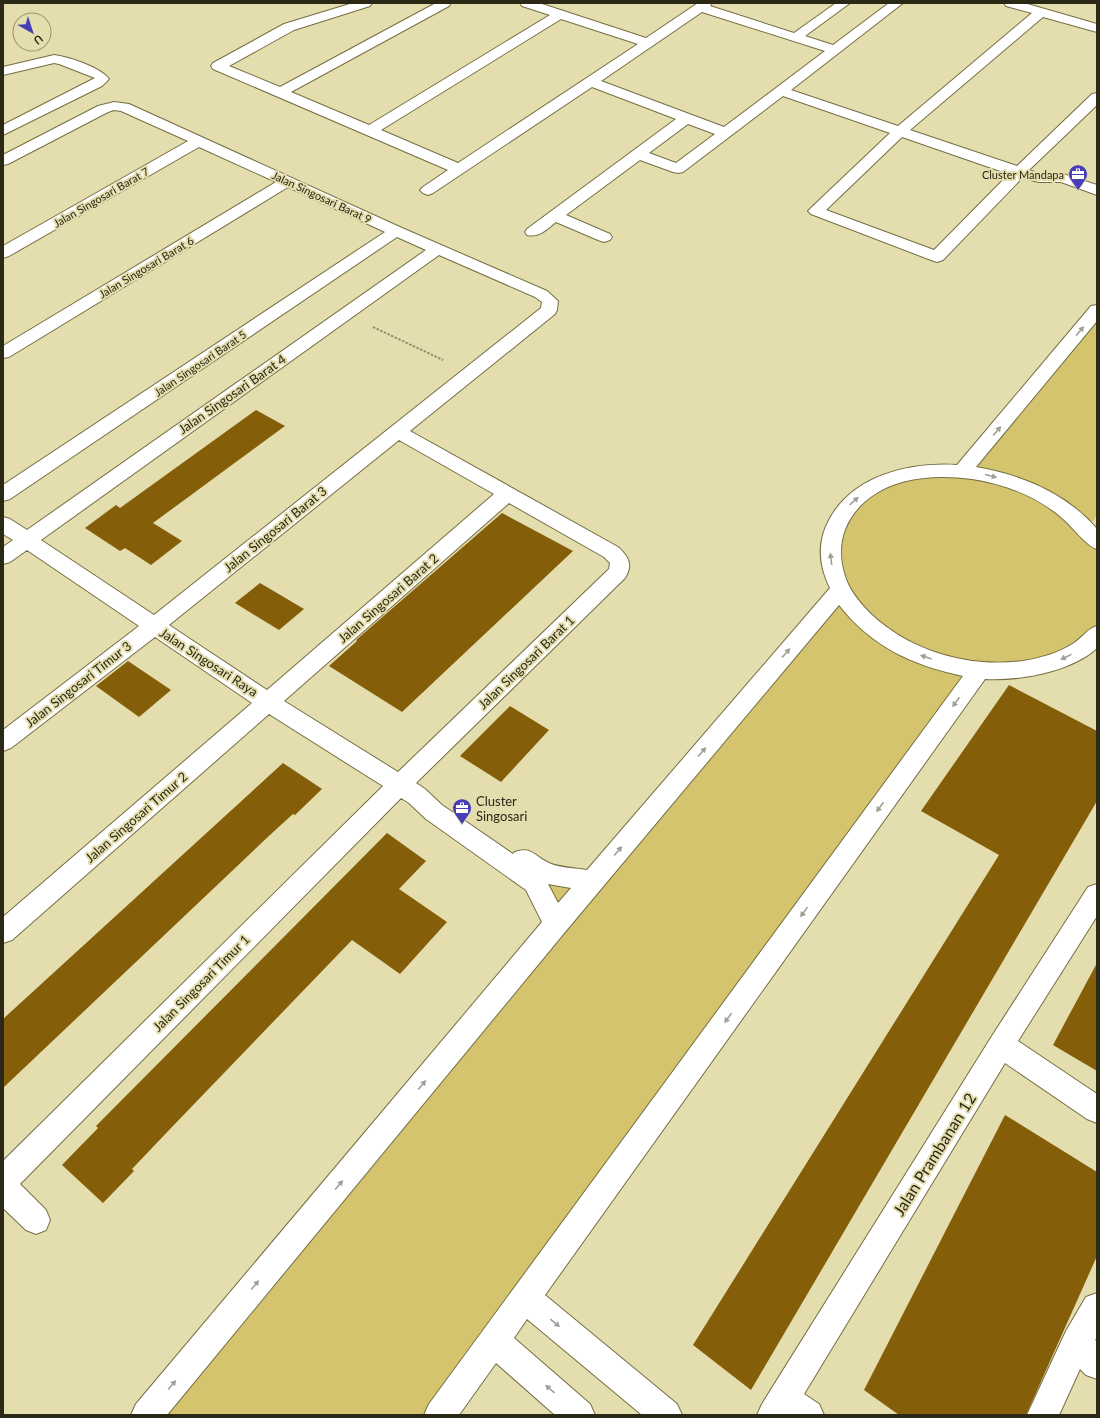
<svg xmlns="http://www.w3.org/2000/svg" width="1100" height="1418" viewBox="0 0 1100 1418" font-family="Lato,sans-serif">
  <style>
    .green { fill: #d3c46d }
    .building { fill: #845e08 }
    .lines { fill: none; stroke-linecap: round; stroke-linejoin: round }
    .minor-casing { stroke: #766e43; stroke-width: 2 }
    .path { stroke: #96906e; stroke-width: 2; stroke-dasharray: 2.5 1.5; stroke-linecap: butt }
    .minor { fill: #fff; fill-rule: evenodd }
    .oneway { fill: #a09e96 }
    .labels { text-anchor: middle; dominant-baseline: central; stroke-width: 4; stroke-linejoin: round; paint-order: stroke }
    .far-poi-label { font-size: 11px; fill: #2b2816; stroke: #e4ddae; text-anchor: end }
    .far-street-label { font-size: 11px; fill: #2b2816; stroke: #e4ddae }
    .street-label { font-size: 13px; fill: #2b2816; stroke: #e4ddae }
    .poi-label { font-size: 13px; fill: #2b2816; stroke: #e4ddae; text-anchor: start }
    .near-street-label { font-size: 16px; fill: #2b2816; stroke: #e4ddae }
  </style>
  <rect width="100%" height="100%" fill="#e4ddae"/>
  <!-- green -->
  <path class="green" d="M1097 310V515L1087 529 1097 542V634L1079 650 979 670 440 1415H147L556 924 535 883 592 880 840 590V516L890 480 963 471Z"/>
  <!-- building -->
  <g class="building">
    <path d="M256 410 285 426 153 523 182 541 151 565 125 548 120 551 85 528 116 505 120 508Z"/>
    <path d="M502 513 573 551 402 712 329 666 357 641 356 640Z"/>
    <path d="M260 583 304 609 279 630 235 603Z"/>
    <path d="M128 661 171 690 139 717 96 686Z"/>
    <path d="M1009 685 1097 731V801L751 1390 693 1345 999 855 921 811Z"/>
    <path d="M510 706 549 730 501 782 460 756Z"/>
    <path d="M283 763 322 789 295 815 293 814 271 834 3 1088V1019Z"/>
    <path d="M387 833 426 861 399 889 447 922 400 974 352 940 171 1128 132 1169 134 1171 103 1203 62 1165 98 1128 96 1126Z"/>
    <path d="M1097 963V1071L1053 1045Z"/>
    <path d="M1005 1115 1097 1172V1256L1026 1415H899L864 1390Z"/>
  </g>
  <g class="lines">
    <!-- minor casing -->
    <g class="minor-casing">
      <g id="minor">
        <path d="M353 3H372L370 6 294 30 229 66 280 87 436 3H451L449 6 291 92 369 125 550 15 522 6 520 3H539L646 38 698 3H712L710 6 794 33 836 3H850L805 36 833 45 889 3H903L791 90 898 126 1032 13 1006 6 1004 3H1024L1097 24V32L1043 17 910 130 1017 166 1092 94 1097 93V105L1029 170 1040 174H1063L1097 185V195L1061 182H1039L1022 178 943 260 937 262 931 260 811 214 808 211 811 208 890 133 783 96 683 172 678 173 673 172 640 160 566 215 610 234 612 237 610 240 604 242 598 240 556 222C547 229 539 238 527 235L525 232 527 229 676 119 592 87 433 193 428 195 423 193 420 190 423 187 448 170 213 69 211 66 213 63 284 24ZM702 12 825 51 724 127 601 81ZM561 19 638 44 458 163 381 130ZM688 124 715 134 676 163 649 153ZM902 137 1009 174 934 250 826 210Z"/>
        <path d="M54 55C69 57 100 67 109 79L102 86 3 135V125L95 78 59 64 54 63 3 75V67Z"/>
        <path d="M114 102 129 104 402 228 547 291 558 301 557 310 555 314 410 431 618 547C629 557 633 565 625 578L416 783 425 789 442 805 513 854 515 852C532 846 535 857 549 863 560 868 575 868 587 870L830 588C819 566 817 542 829 520 853 475 910 462 957 465L1091 306 1097 305V321L976 467C1022 475 1066 493 1097 529V549C1086 546 1072 526 1062 518 1037 496 1004 484 972 479 949 476 924 476 902 482 857 495 829 533 846 579 851 593 862 605 872 615 912 652 969 668 1023 661 1041 658 1059 653 1074 643 1083 637 1087 629 1097 626V648C1071 672 1019 681 985 679L545 1295 677 1404 682 1415H642L527 1319 514 1338 590 1404 595 1415H555L496 1363 459 1415H424L429 1404 963 676C912 665 872 647 839 605L565 932 167 1415H131L136 1404 542 922 526 890 426 819 409 803 401 798 20 1184 46 1210 50 1220 46 1230 36 1234 26 1230 3 1208V1161L383 786 269 714 12 940 3 943V917L252 703 155 637 11 748 3 751V730L139 626 27 550 10 562 3 564V547L13 540 3 534V517L10 519 27 530 426 250 397 237 10 499 3 501V485L385 232 288 187 9 357 3 358V346L276 182 199 147 9 256 3 258V246L188 141 121 111 114 110 108 112 8 164 3 165V155L98 106ZM439 255 535 297 542 302 541 308 154 615 41 540ZM399 440 494 494 267 690 169 625ZM509 503 604 557 610 563 609 569 398 772 284 701ZM548 884 571 888 558 903Z"/>
        <path d="M1097 884V916L1018 1041 1097 1094V1123L1087 1119 1005 1063 804 1394 819 1404 824 1415H757L762 1404 992 1036 1088 887Z"/>
        <path d="M1097 1293V1337L1095 1340 1097 1341V1379L1086 1375 1080 1369 1059 1415H1027L1066 1331 1086 1297Z"/>
      </g>
    </g>
    <!-- path -->
    <path class="path" d="M373 327 443 360"/>
    <!-- minor -->
    <use href="#minor" class="minor"/>
  </g>
  <!-- one-way arrows -->
  <defs><path id="oneway-solid" d="M-6-.8H1V-3.2L6.5 0L1 3.2V.8H-6Z"/></defs>
  <g class="oneway">
    <use href="#oneway-solid" transform="translate(1080 331) rotate(-50)"/>
    <use href="#oneway-solid" transform="translate(997 431) rotate(-50)"/>
    <use href="#oneway-solid" transform="translate(991 476) rotate(14)"/>
    <use href="#oneway-solid" transform="translate(854 501) rotate(-42)"/>
    <use href="#oneway-solid" transform="translate(831 559) rotate(-97)"/>
    <use href="#oneway-solid" transform="translate(786 653) rotate(-49)"/>
    <use href="#oneway-solid" transform="translate(926 657) rotate(-161)"/>
    <use href="#oneway-solid" transform="translate(1066 657) rotate(154)"/>
    <use href="#oneway-solid" transform="translate(956 702) rotate(126)"/>
    <use href="#oneway-solid" transform="translate(702 752) rotate(-49)"/>
    <use href="#oneway-solid" transform="translate(880 807) rotate(126)"/>
    <use href="#oneway-solid" transform="translate(618 851) rotate(-50)"/>
    <use href="#oneway-solid" transform="translate(804 912) rotate(126)"/>
    <use href="#oneway-solid" transform="translate(728 1018) rotate(126)"/>
    <use href="#oneway-solid" transform="translate(422 1085) rotate(-50)"/>
    <use href="#oneway-solid" transform="translate(339 1185) rotate(-50)"/>
    <use href="#oneway-solid" transform="translate(255 1285) rotate(-50)"/>
    <use href="#oneway-solid" transform="translate(555 1323) rotate(39)"/>
    <use href="#oneway-solid" transform="translate(172 1385) rotate(-50)"/>
    <use href="#oneway-solid" transform="translate(550 1389) rotate(-139)"/>
  </g>
  <!-- icons -->
  <defs>
    <g id="office-pin" transform="scale(1)"><path d="M0 17L-7.5 6A9.5 9.5 0 1 1 7.5 6Z" fill="#483fb6" stroke="#e4ddae"/><path d="M-6-3h4V-5.5h4V-3h4V5H-6ZM-1-4.5V-3h2v-1.5ZM-6 0V1H6V0Z" fill="#fff"/></g>
  </defs>
  <g fill-rule="evenodd">
    <use href="#office-pin" x="1078" y="174"/>
    <use href="#office-pin" x="462" y="808"/>
  </g>
  <g class="labels">
    <!-- far-poi labels -->
    <g class="far-poi-label">
      <text x="1064" y="174">Cluster Mandapa</text>
    </g>
    <!-- far-street labels -->
    <g class="far-street-label">
      <text transform="translate(101 197) rotate(-30)">Jalan Singosari Barat 7</text>
      <text transform="translate(322 197) rotate(25)">Jalan Singosari Barat 9</text>
      <text transform="translate(146 267) rotate(-31)">Jalan Singosari Barat 6</text>
      <text transform="translate(200 363) rotate(-34)">Jalan Singosari Barat 5</text>
    </g>
    <!-- street labels -->
    <g class="street-label">
      <text transform="translate(232 394) rotate(-35)">Jalan Singosari Barat 4</text>
      <text transform="translate(275 529) rotate(-39)">Jalan Singosari Barat 3</text>
      <text transform="translate(388 598) rotate(-41)">Jalan Singosari Barat 2</text>
      <text transform="translate(209 662) rotate(33)">Jalan Singosari Raya</text>
      <text transform="translate(526 662) rotate(-44)">Jalan Singosari Barat 1</text>
      <text transform="translate(78 684) rotate(-38)">Jalan Singosari Timur 3</text>
      <text transform="translate(136 817) rotate(-41)">Jalan Singosari Timur 2</text>
      <text transform="translate(201 983) rotate(-45)">Jalan Singosari Timur 1</text>
    </g>
    <!-- poi labels -->
    <g class="poi-label">
      <text x="476" y="801">Cluster<tspan x="476" dy="15">Singosari</tspan></text>
    </g>
    <!-- near-street labels -->
    <g class="near-street-label">
      <text transform="translate(934 1154) rotate(-58)">Jalan Prambanan 12</text>
    </g>
  </g>
  <!-- border -->
  <rect width="1100" height="1418" fill="none" stroke="#2b2816" stroke-width="8"/>
  <!-- north arrow -->
  <g transform="translate(32 32) rotate(141)"><circle r="19" fill="#e4ddae" stroke="#9a9571"/>
  <path d="M0-3L7 15L0 10L-7 15Z" fill="#483fb6"/>
  <text y="-6" font-size="11" font-weight="bold" text-anchor="middle" fill="#2b2816">U</text>
  </g>
</svg>
